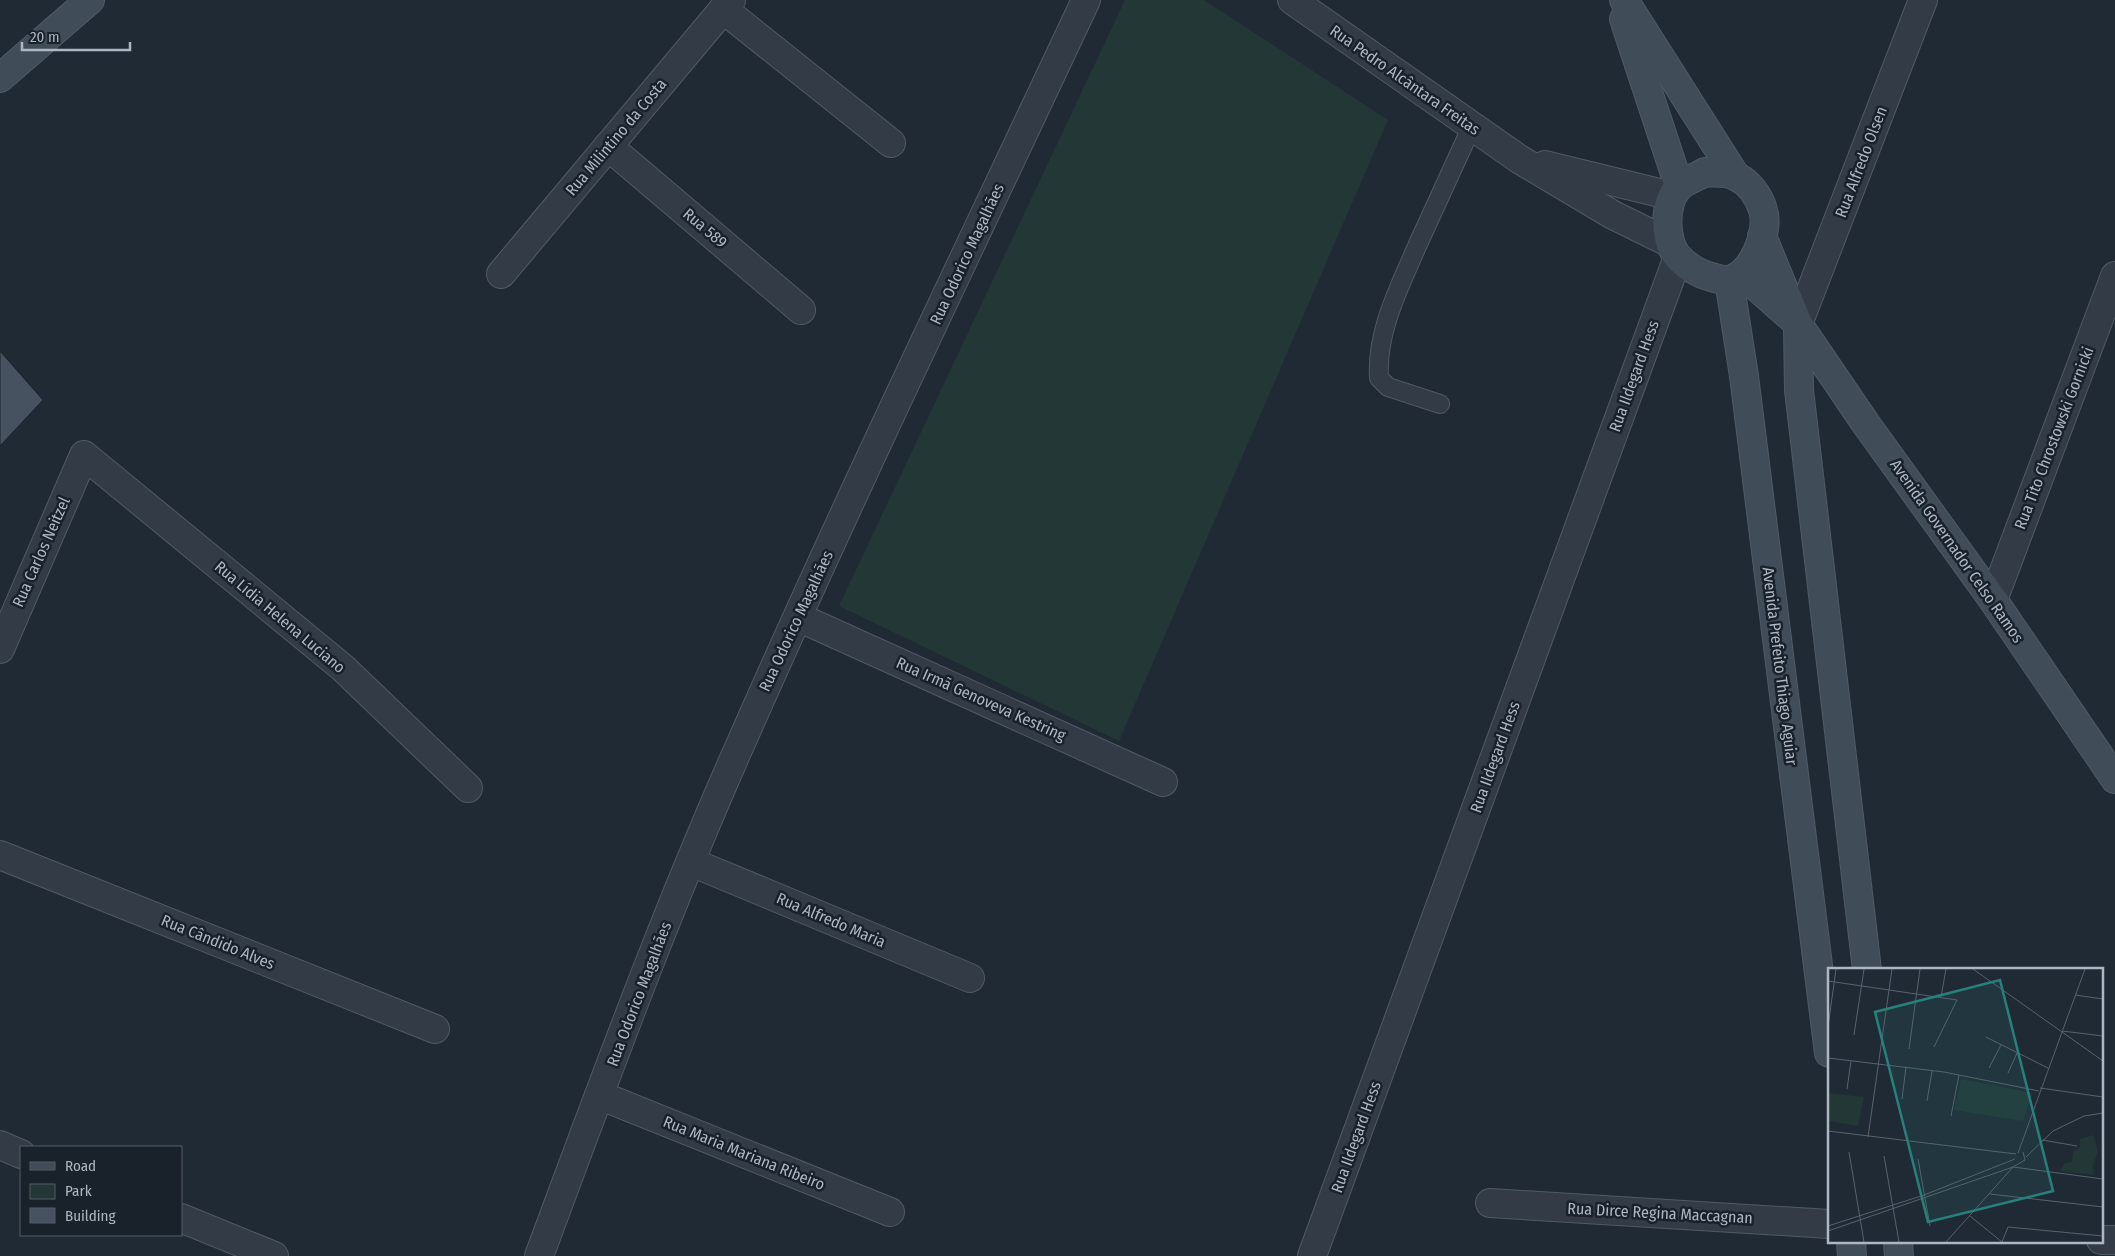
<svg xmlns="http://www.w3.org/2000/svg" width="2115" height="1256" viewBox="0 0 2115 1256" font-family="'Fira Sans Condensed',sans-serif">
  <style>
    .green { fill: #233737 }
    .building { fill: #46525f; stroke: #1b232c }
    .lines { fill: none; stroke-linecap: round; stroke-linejoin: round }
    .service-casing { stroke: #515a64; stroke-width: 20 }
    .minor-casing { stroke: #515a64; stroke-width: 30 }
    .tertiary-casing { stroke: #515a64; stroke-width: 30 }
    .secondary-casing { stroke: #515a64; stroke-width: 30 }
    .service { stroke: #333c46; stroke-width: 18 }
    .minor { stroke: #333c46; stroke-width: 28 }
    .tertiary { stroke: #333c46; stroke-width: 28 }
    .secondary { stroke: #414c59; stroke-width: 28 }
    .labels { text-anchor: middle; dominant-baseline: central; stroke-width: 5; stroke-linejoin: round; paint-order: stroke }
    .street-label { font-size: 16px; fill: #adb7c3; stroke: #19212a }
    .inset-road { fill: none; stroke: #58626e; stroke-width: 1 }
    .view { fill: #27807b; fill-opacity: 0.15; stroke: #27807b; stroke-width: 2.5 }
    .inset-edge { fill: none; stroke: #adb7c3; stroke-width: 2.5 }
  </style>
  <rect width="100%" height="100%" fill="#202a35"/>
  <!-- green -->
  <path class="green" d="M1125 0H1204L1388 120 1119 741 839 606Z"/>
  <!-- building -->
  <path class="building" d="M0 351 43 400 0 446Z"/>
  <g class="lines">
    <!-- service casing -->
    <g class="service-casing">
      <path id="service" d="M1440 404 1388 387 1379 378C1376 331 1400 286 1418 244 1436 204 1454 165 1472 126"/>
    </g>
    <!-- minor casing -->
    <g class="minor-casing">
      <g id="minor">
        <path d="M723 9 891 143"/>
        <path d="M608 146 801 310"/>
        <path d="M501 274 731 0"/>
        <path d="M1798 324 1923 0"/>
        <path d="M1993 600 2115 276"/>
        <path d="M798 617 1163 782"/>
        <path d="M0 649 84 455 343 668 468 788"/>
        <path d="M0 855 435 1029"/>
        <path d="M691 862 970 978"/>
        <path d="M599 1095 890 1212"/>
        <path d="M0 1145 21 1154"/>
        <path d="M1490 1203 1829 1224"/>
        <path d="M181 1218 274 1256"/>
        <path d="M2101 1240H2115"/>
        <path d="M539 1256C603 1084 666 911 741 743 851 493 970 247 1086 0"/>
        <path d="M1312 1256 1678 257"/>
      </g>
    </g>
    <!-- tertiary casing -->
    <g class="tertiary-casing">
      <g id="tertiary">
        <path d="M1292 0 1519 159 1613 215 1670 243"/>
        <path d="M1545 165 1672 196"/>
      </g>
    </g>
    <!-- secondary casing -->
    <g class="secondary-casing">
      <g id="secondary">
        <path d="M1624 0 1735 175"/>
        <path d="M1624 19 1679 186"/>
        <path d="M0 78 90 0"/>
        <path d="M1705 172C1714 173 1728 172 1735 176 1749 182 1759 196 1763 210 1770 231 1753 275 1729 280 1724 281 1716 278 1711 277 1699 274 1687 266 1679 258 1664 243 1663 202 1679 187 1685 181 1697 177 1705 172Z"/>
        <path d="M1762 236 1798 324 1866 424 1993 600 2115 779"/>
        <path d="M1742 274 1794 320"/>
        <path d="M1729 280 1744 376 1829 1053"/>
        <path d="M1798 324 1799 390 1867 970"/>
        <path d="M1851 1242 1852 1256"/>
        <path d="M1898 1242 1899 1256"/>
      </g>
    </g>
    <!-- service -->
    <use href="#service" class="service"/>
    <!-- minor -->
    <use href="#minor" class="minor"/>
    <!-- tertiary -->
    <use href="#tertiary" class="tertiary"/>
    <!-- secondary -->
    <use href="#secondary" class="secondary"/>
  </g>
  <g class="labels">
    <!-- street labels -->
    <g class="street-label">
      <text transform="translate(1405 80) rotate(35)">Rua Pedro Alcântara Freitas</text>
      <text transform="translate(616 137) rotate(-50)">Rua Milintino da Costa</text>
      <text transform="translate(1861 162) rotate(-69)">Rua Alfredo Olsen</text>
      <text transform="translate(705 228) rotate(40)">Rua 589</text>
      <text transform="translate(967 254) rotate(-65)">Rua Odorico Magalhães</text>
      <text transform="translate(1634 376) rotate(-70)">Rua Ildegard Hess</text>
      <text transform="translate(2054 438) rotate(-69)">Rua Tito Chrostowski Gornicki</text>
      <text transform="translate(1957 551) rotate(55)">Avenida Governador Celso Ramos</text>
      <text transform="translate(41 552) rotate(-66)">Rua Carlos Neitzel</text>
      <text transform="translate(280 617) rotate(40)">Rua Lídia Helena Luciano</text>
      <text transform="translate(796 621) rotate(-65)">Rua Odorico Magalhães</text>
      <text transform="translate(1780 666) rotate(83)">Avenida Prefeito Thiago Aguiar</text>
      <text transform="translate(981 699) rotate(24)">Rua Irmã Genoveva Kestring</text>
      <text transform="translate(1495 757) rotate(-70)">Rua Ildegard Hess</text>
      <text transform="translate(831 920) rotate(23)">Rua Alfredo Maria</text>
      <text transform="translate(218 942) rotate(22)">Rua Cândido Alves</text>
      <text transform="translate(639 994) rotate(-69)">Rua Odorico Magalhães</text>
      <text transform="translate(1356 1137) rotate(-70)">Rua Ildegard Hess</text>
      <text transform="translate(744 1153) rotate(22)">Rua Maria Mariana Ribeiro</text>
      <text transform="translate(1660 1213) rotate(3)">Rua Dirce Regina Maccagnan</text>
    </g>
  </g>
  <!-- overview -->
  <g transform="translate(1828 968)">
    <rect width="275" height="275" fill="#202a35"/>
    <path d="M133 111 205 125 195 153 126 142ZM0 125 36 129 30 158 0 153ZM265 167 270 184 265 197 266 207 232 203 237 195 244 194 245 183 252 180V171Z" fill="#233737"/>
    <path class="inset-road" d="M145 1 275 93M0 13 129 32 106 79M247 27 275 31M113 29 118 1M0 59 8 1M234 63 275 68M26 67 36 1M158 69 220 100M81 81 92 1M0 90 116 104 211 123M161 100 173 77M180 105 189 85M212 120 275 129M19 121 23 93M74 131 78 99M99 133 104 103M123 148 131 107M0 163 188 186M40 169 64 1M214 172 249 178M21 184 36 274M190 185 257 1M56 188 71 274M198 189 225 163 256 148 275 145M90 191 102 258M185 199 275 211M162 226 275 239M142 248 174 274M0 258 96 227 187 191M0 263 185 199M118 274 185 199 197 192 195 184M174 274 180 259 275 268"/>
    <path class="view" d="M172 12 225 223 100 254 47 44Z"/>
    <rect width="275" height="275" class="inset-edge"/>
  </g>
  <!-- legend -->
  <rect x="20" y="1146" width="162" height="90" fill="#19212a" stroke="#545d67"/>
  <rect x="30" y="1162" width="25" height="8" fill="#414c59" stroke="#545d67"/>
  <text x="65" y="1171" font-size="15" fill="#adb7c3">Road</text>
  <rect x="30" y="1184" width="25" height="15" fill="#233737" stroke="#545d67"/>
  <text x="65" y="1196" font-size="15" fill="#adb7c3">Park</text>
  <rect x="30" y="1208" width="25" height="15" fill="#46525f" stroke="#545d67"/>
  <text x="65" y="1221" font-size="15" fill="#adb7c3">Building</text>
  <!-- scale -->
  <path d="M22 42v8h108v-8" fill="none" stroke="#adb7c3" stroke-width="2.5"/>
  <text x="30" y="42" font-size="15" fill="#adb7c3" stroke="#19212a" stroke-width="4" paint-order="stroke">20 m</text>
</svg>
